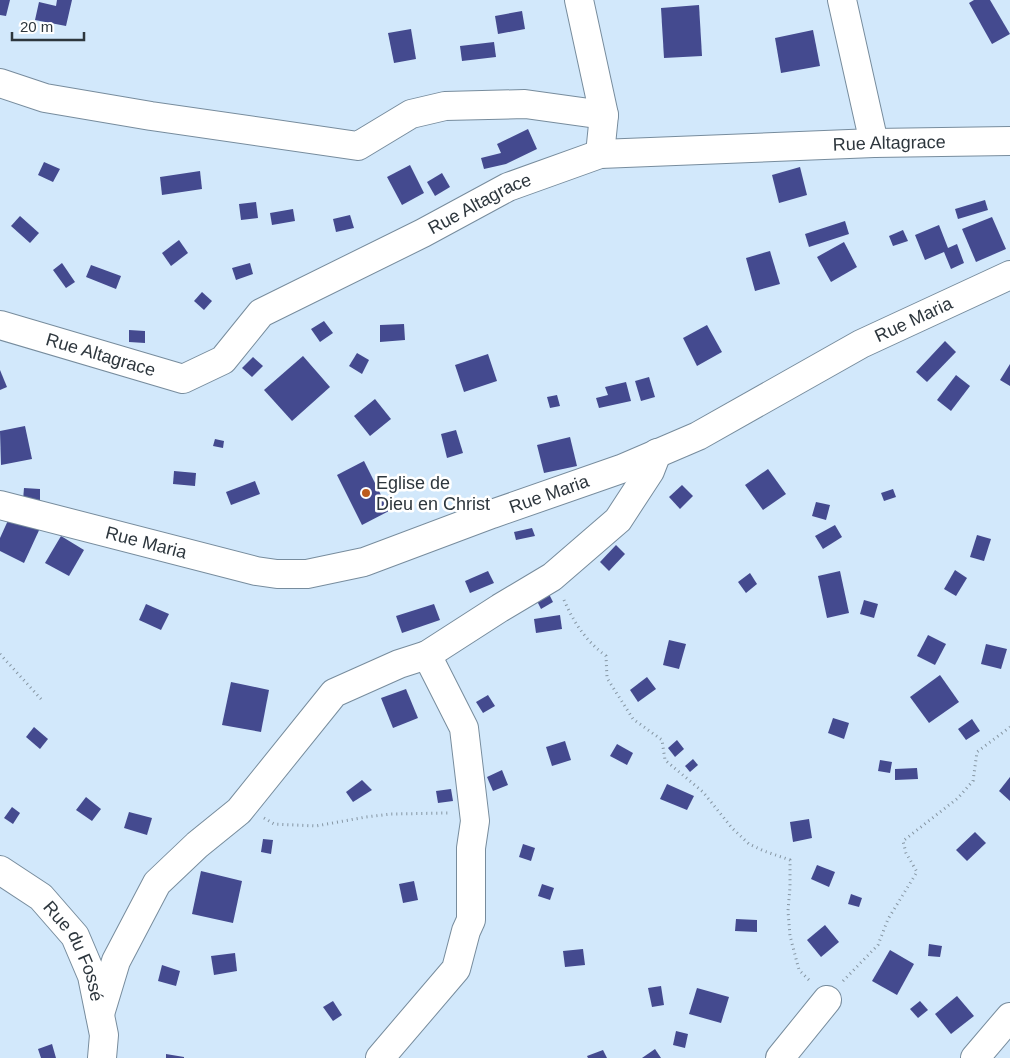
<svg xmlns="http://www.w3.org/2000/svg" width="1010" height="1058" viewBox="0 0 1010 1058" font-family="Helvetica,sans-serif">
  <style>
    .building { fill: #444a8f }
    .lines { fill: none; stroke-linecap: round; stroke-linejoin: round }
    .minor-casing { stroke: #778c9d; stroke-width: 30 }
    .path { stroke: #8595a2; stroke-width: 3; stroke-dasharray: 1 4; stroke-linecap: butt }
    .minor { stroke: #fff; stroke-width: 28 }
    .poi-dot { fill: #bc5b1c; stroke: #fff; stroke-width: 2 }
    .labels { text-anchor: middle; dominant-baseline: central; stroke-width: 5; stroke-linejoin: round; paint-order: stroke }
    .street-label { font-size: 18px; fill: #2d363d; stroke: #fff }
    .poi-label { font-size: 18px; fill: #2d363d; stroke: #fff; text-anchor: start }
  </style>
  <rect width="100%" height="100%" fill="#d2e8fb"/>
  <!-- building -->
  <g class="building">
    <path d="M0 0H10L6 16 0 15Z"/>
    <path d="M57 0H72L66 26 35 20 39 2 56 6Z"/>
    <path d="M974 0H990L1010 34 992 44 969 3Z"/>
    <path d="M699 5 702 56 664 58 661 8Z"/>
    <path d="M522 11 525 29 498 34 495 16Z"/>
    <path d="M411 29 416 59 394 63 388 33Z"/>
    <path d="M813 30 820 66 781 73 775 38Z"/>
    <path d="M494 42 496 57 462 61 460 46Z"/>
    <path d="M528 129 537 149 506 164 484 169 481 158 501 153 497 144Z"/>
    <path d="M44 162 60 169 53 182 38 175Z"/>
    <path d="M410 165 424 193 402 205 387 177Z"/>
    <path d="M800 167 807 195 779 203 772 175Z"/>
    <path d="M200 171 202 189 162 195 160 177Z"/>
    <path d="M442 173 450 187 435 196 427 182Z"/>
    <path d="M985 200 988 210 958 219 955 209Z"/>
    <path d="M256 202 258 218 241 220 239 204Z"/>
    <path d="M293 209 295 221 272 225 270 213Z"/>
    <path d="M350 215 354 228 336 232 333 219Z"/>
    <path d="M20 216 39 233 30 243 11 226Z"/>
    <path d="M992 217 1006 249 976 262 962 229Z"/>
    <path d="M845 221 849 234 809 247 805 234Z"/>
    <path d="M939 225 948 248 957 244 964 263 951 269 944 252 925 260 915 235Z"/>
    <path d="M903 230 908 241 893 246 889 236Z"/>
    <path d="M179 240 188 253 171 266 162 253Z"/>
    <path d="M844 242 857 267 831 282 817 257Z"/>
    <path d="M770 251 780 284 755 291 746 258Z"/>
    <path d="M62 263 75 282 66 288 53 270Z"/>
    <path d="M250 263 253 274 236 280 232 268Z"/>
    <path d="M91 265 121 276 116 289 86 277Z"/>
    <path d="M202 292 212 301 204 310 194 301Z"/>
    <path d="M324 321 333 333 320 342 311 329Z"/>
    <path d="M404 324 405 340 380 342V325Z"/>
    <path d="M707 325 722 352 697 366 683 338Z"/>
    <path d="M129 330 145 331V343L129 342Z"/>
    <path d="M945 341 956 352 927 382 916 372Z"/>
    <path d="M357 353 369 360 362 374 349 366Z"/>
    <path d="M488 354 497 381 464 392 455 365Z"/>
    <path d="M303 356 330 387 292 421 264 390Z"/>
    <path d="M253 357 263 366 252 377 242 368Z"/>
    <path d="M1010 364V386L1000 380Z"/>
    <path d="M0 370 7 387 0 390Z"/>
    <path d="M956 375 970 386 951 411 937 400Z"/>
    <path d="M649 377 655 397 641 401 635 381Z"/>
    <path d="M626 382 631 401 599 408 596 398 608 395 605 387Z"/>
    <path d="M557 395 560 406 550 408 547 397Z"/>
    <path d="M375 399 391 419 370 436 354 416Z"/>
    <path d="M25 426 32 459 1 465 0 431Z"/>
    <path d="M456 430 463 453 447 458 441 434Z"/>
    <path d="M570 437 577 466 544 473 537 445Z"/>
    <path d="M215 439 224 441 223 448 213 446Z"/>
    <path d="M364 461 389 511 362 525 337 475Z"/>
    <path d="M768 469 786 494 763 510 745 485Z"/>
    <path d="M174 471 196 473 195 486 173 484Z"/>
    <path d="M255 481 260 494 231 505 226 492Z"/>
    <path d="M682 485 693 496 680 509 669 497Z"/>
    <path d="M24 488 40 489V501L23 500Z"/>
    <path d="M893 489 896 497 884 501 881 493Z"/>
    <path d="M816 502 830 505 826 520 812 516Z"/>
    <path d="M10 516 41 526 24 563 0 551V538Z"/>
    <path d="M835 525 842 537 823 549 815 536Z"/>
    <path d="M532 528 535 536 516 540 514 532Z"/>
    <path d="M977 535 991 539 984 561 970 557Z"/>
    <path d="M61 536 84 550 69 576 45 563Z"/>
    <path d="M616 545 625 554 609 571 600 562Z"/>
    <path d="M955 570 967 578 956 596 944 589Z"/>
    <path d="M488 571 494 583 470 593 465 581Z"/>
    <path d="M840 571 849 613 827 618 818 576Z"/>
    <path d="M750 573 757 584 746 593 738 582Z"/>
    <path d="M549 594 553 602 541 609 537 601Z"/>
    <path d="M864 600 878 604 874 618 860 614Z"/>
    <path d="M146 604 169 614 161 630 139 620Z"/>
    <path d="M434 604 440 620 402 633 396 616Z"/>
    <path d="M560 615 562 629 536 633 534 619Z"/>
    <path d="M928 635 946 644 935 665 917 656Z"/>
    <path d="M669 640 686 644 679 669 663 665Z"/>
    <path d="M986 644 1007 649 1001 669 981 664Z"/>
    <path d="M940 675 959 702 929 723 910 697Z"/>
    <path d="M647 677 656 689 638 702 630 690Z"/>
    <path d="M231 682 269 690 261 732 222 725Z"/>
    <path d="M406 689 418 718 393 728 381 698Z"/>
    <path d="M488 695 495 706 483 713 476 702Z"/>
    <path d="M833 718 849 723 844 739 828 733Z"/>
    <path d="M972 719 980 731 966 740 958 729Z"/>
    <path d="M34 727 48 739 40 749 26 737Z"/>
    <path d="M677 740 684 749 675 757 668 748Z"/>
    <path d="M565 741 571 760 552 766 546 747Z"/>
    <path d="M617 744 633 753 627 765 610 756Z"/>
    <path d="M693 759 698 765 690 772 685 766Z"/>
    <path d="M880 760 892 762 890 773 878 771Z"/>
    <path d="M917 768 918 779 895 780V769Z"/>
    <path d="M502 770 508 785 493 791 487 777Z"/>
    <path d="M1010 777V801L999 791Z"/>
    <path d="M362 780 372 790 353 802 346 792Z"/>
    <path d="M667 784 694 796 687 810 660 799Z"/>
    <path d="M451 789 453 801 438 803 436 791Z"/>
    <path d="M86 797 101 809 92 821 76 810Z"/>
    <path d="M12 807 20 813 13 824 4 818Z"/>
    <path d="M129 812 152 818 147 835 124 828Z"/>
    <path d="M809 819 812 838 793 842 790 822Z"/>
    <path d="M975 832 986 843 967 861 956 850Z"/>
    <path d="M263 839 273 840 271 854 261 852Z"/>
    <path d="M523 844 535 848 531 861 519 857Z"/>
    <path d="M817 865 835 872 829 887 811 879Z"/>
    <path d="M201 871 242 881 233 923 192 914Z"/>
    <path d="M414 881 418 900 403 903 399 884Z"/>
    <path d="M542 884 554 888 550 900 538 896Z"/>
    <path d="M851 894 862 898 859 907 848 904Z"/>
    <path d="M736 919 757 920V932L735 931Z"/>
    <path d="M825 925 839 942 821 957 807 940Z"/>
    <path d="M929 944 942 946 940 957 928 956Z"/>
    <path d="M583 949 585 965 565 967 563 951Z"/>
    <path d="M890 950 914 964 897 995 872 981Z"/>
    <path d="M235 953 237 971 214 975 211 956Z"/>
    <path d="M162 965 180 971 176 986 158 981Z"/>
    <path d="M661 986 664 1005 652 1007 648 988Z"/>
    <path d="M697 988 729 997 721 1023 689 1014Z"/>
    <path d="M957 996 974 1016 951 1034 935 1014Z"/>
    <path d="M333 1001 342 1015 333 1021 323 1007Z"/>
    <path d="M920 1001 928 1010 918 1018 910 1009Z"/>
    <path d="M676 1031 688 1034 685 1048 673 1045Z"/>
    <path d="M52 1044 56 1058H41L38 1049Z"/>
    <path d="M655 1049 661 1058H642Z"/>
    <path d="M603 1050 607 1058H588L587 1056Z"/>
    <path d="M166 1054 184 1057V1058H166Z"/>
  </g>
  <g class="lines">
    <!-- minor casing -->
    <g class="minor-casing">
      <g id="minor">
        <path d="M579 0 604 115 600 154"/>
        <path d="M842 0 874 143"/>
        <path d="M0 83 45 98 151 116 358 146 411 114 445 106 525 104 604 115"/>
        <path id="s1" d="M0 325 183 379 223 360 261 313 423 233 508 187 600 154 874 143 1010 141"/>
        <path id="s2" d="M0 505 256 571 277 574H307L364 562 492 514 621 469 698 436 861 344 1010 275"/>
        <path id="s3" d="M0 870 41 897 75 936 92 976 104 1035 102 1058"/>
        <path d="M100 1014 116 961 157 883 197 845 239 811 334 693 399 664 427 655 500 608 552 577 618 520 650 471 657 453"/>
        <path d="M380 1058 456 969 466 931 471 920V848L475 821 464 728 427 655"/>
        <path d="M780 1058 827 1000"/>
        <path d="M975 1058 1010 1017"/>
      </g>
    </g>
    <!-- path -->
    <g class="path">
      <path d="M564 600C574 623 586 641 606 656L607 678 633 719 662 740 665 760 703 792 732 828 749 844 764 851 790 860V887L788 911 790 936 799 970 811 982"/>
      <path d="M0 654 41 699"/>
      <path d="M264 818 274 824 316 826 366 817 391 814 448 813"/>
      <path d="M843 981 878 945 888 919 917 872 906 853 903 841 958 798 973 781 977 752 1010 727"/>
    </g>
    <!-- minor -->
    <use href="#minor" class="minor"/>
  </g>
  <!-- markers -->
  <circle class="poi-dot" cx="366" cy="493" r="5"/>
  <g class="labels">
    <!-- street labels -->
    <g class="street-label">
      <text stroke="none"><textPath href="#s1" startOffset="960">Rue Altagrace</textPath></text>
      <text stroke="none"><textPath href="#s1" startOffset="540">Rue Altagrace</textPath></text>
      <text stroke="none"><textPath href="#s2" startOffset="976">Rue Maria</textPath></text>
      <text stroke="none"><textPath href="#s1" startOffset="105">Rue Altagrace</textPath></text>
      <text stroke="none"><textPath href="#s2" startOffset="571">Rue Maria</textPath></text>
      <text stroke="none"><textPath href="#s2" startOffset="151">Rue Maria</textPath></text>
      <text stroke="none"><textPath href="#s3" startOffset="114">Rue du Fossé</textPath></text>
    </g>
    <!-- poi labels -->
    <g class="poi-label">
      <text x="376" y="483">Eglise de<tspan x="376" dy="21">Dieu en Christ</tspan></text>
    </g>
  </g>
  <!-- scale -->
  <path d="M12 32v8h72v-8" fill="none" stroke="#2d363d" stroke-width="2.5"/>
  <text x="20" y="32" font-size="15" fill="#2d363d" stroke="#ffffff" stroke-width="4" paint-order="stroke">20 m</text>
</svg>
